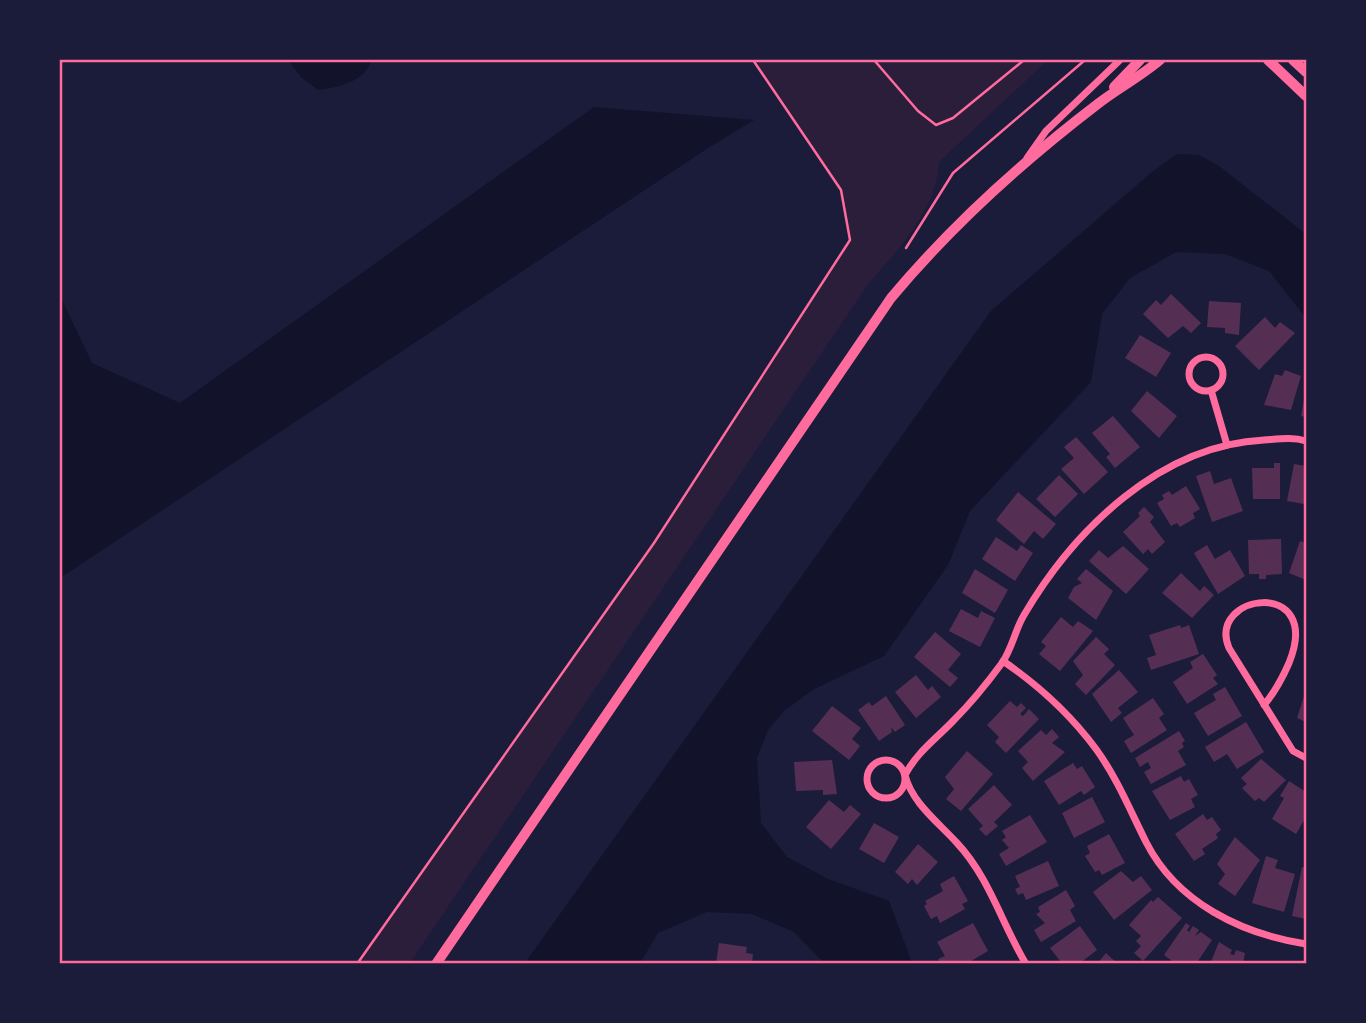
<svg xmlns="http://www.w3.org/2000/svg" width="1366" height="1023" viewBox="0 0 1366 1023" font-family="'Noto Sans',sans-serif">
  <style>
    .green { fill: #2a1e3b }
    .water { fill: #12122b }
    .building { fill: #542f53 }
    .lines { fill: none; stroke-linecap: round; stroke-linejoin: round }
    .path { stroke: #ff6b9d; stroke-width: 2.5 }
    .minor { stroke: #ff6b9d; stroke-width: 7 }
    .tertiary { stroke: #ff6b9d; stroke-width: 10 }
    .neatline { fill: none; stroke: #ff6b9d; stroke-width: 2.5 }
  </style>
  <rect width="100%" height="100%" fill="#1b1b3a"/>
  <!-- green -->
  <path class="green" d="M753 60H1048L939 162C937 209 899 249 869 283L410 963 357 964 654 543 849 240 841 190Z"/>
  <!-- water -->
  <g class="water">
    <path d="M288 60H371C367 81 336 88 318 90L301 77Z"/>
    <path d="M594 107 754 120 708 148 60 578V296L92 363 180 403Z"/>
    <path d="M1177 154 1199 155 1219 166 1306 234V318L1269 271 1225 254 1176 252 1130 278 1102 314 1091 382 970 511 948 565 884 656 814 689 784 711 768 730 757 758 761 823 787 857 828 879 889 901 912 963H824L794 932 752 914 707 912 658 933 640 963H525L991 311 1152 172Z"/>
  </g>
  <!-- building -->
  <g class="building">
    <path d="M1171 294 1201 323 1191 333 1183 326 1168 338 1143 314 1156 300 1161 305Z"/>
    <path d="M1209 301 1241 303 1239 335 1225 333V328L1207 327Z"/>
    <path d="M1265 317 1275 328 1280 322 1295 333 1259 370 1235 346Z"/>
    <path d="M1140 335 1171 353 1156 377 1125 358Z"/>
    <path d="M1285 370 1301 376 1291 410 1264 405 1275 374 1282 376Z"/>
    <path d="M1147 391 1177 416 1159 438 1131 411Z"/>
    <path d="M1305 393H1306V417L1301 416Z"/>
    <path d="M1113 416 1140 447 1115 468 1106 457 1110 454 1092 433Z"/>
    <path d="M1076 437 1108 472 1084 494 1061 469 1074 458 1064 447Z"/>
    <path d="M1274 463H1280V499H1253L1252 468H1274Z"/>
    <path d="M1294 464 1306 466V508L1304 504 1287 501Z"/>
    <path d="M1210 471 1214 484 1231 478 1243 511 1212 522 1196 476Z"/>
    <path d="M1059 475 1078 494 1055 517 1036 499Z"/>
    <path d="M1186 486 1200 509 1193 513 1195 518 1180 527 1177 523 1171 526 1157 503 1164 499 1162 495 1169 491 1172 495Z"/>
    <path d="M1018 492 1056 524 1043 539 1034 531 1024 544 996 520Z"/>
    <path d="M1144 507 1154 517 1150 522 1165 542 1152 554 1148 549 1143 554 1123 532 1140 516 1138 513Z"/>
    <path d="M996 537 1017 551 1021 545 1033 553 1015 581 982 559Z"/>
    <path d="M1281 539 1282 574 1266 575V579H1259V574H1249L1248 540Z"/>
    <path d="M1300 541 1306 543V580L1289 573Z"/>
    <path d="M1207 545 1215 559 1230 550 1245 576 1218 594 1194 553Z"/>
    <path d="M1123 546 1149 569 1126 594 1089 561 1099 550 1108 558Z"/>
    <path d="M975 569 1008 590 995 613 962 593Z"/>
    <path d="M1086 569 1113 591 1096 620 1068 598 1074 587 1082 583 1077 579Z"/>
    <path d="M1181 573 1200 591 1204 586 1214 595 1192 618 1162 593Z"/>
    <path d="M961 609 978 618 981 611 995 618 980 647 949 631Z"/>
    <path d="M1061 617 1073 627 1078 621 1093 631 1060 671 1039 654 1046 646 1041 642Z"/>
    <path d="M1180 625 1181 628 1189 625 1199 654 1151 670 1147 658 1156 655 1149 635Z"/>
    <path d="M935 632 961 654 948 670 958 678 950 687 914 657Z"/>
    <path d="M1096 637 1109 649 1104 654 1115 665 1086 695 1075 684 1083 675 1073 661Z"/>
    <path d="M1203 654 1217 675 1213 678 1218 684 1187 704 1173 682 1193 668 1190 662Z"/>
    <path d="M1119 670 1138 692 1118 708 1122 713 1111 722 1092 694Z"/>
    <path d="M916 675 928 690 932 686 941 697 916 718 895 692Z"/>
    <path d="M1225 687 1242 716 1208 736 1194 713 1216 700 1213 694Z"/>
    <path d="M1306 690V722L1297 718Z"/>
    <path d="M886 696 905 725 895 732 891 727 892 732 879 741 858 710 869 702 872 706Z"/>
    <path d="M1153 698 1164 714 1159 718 1167 730 1131 753 1124 741 1134 735 1123 718Z"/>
    <path d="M1010 701 1017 707 1021 703 1026 708 1020 714 1023 716 1029 709 1039 719 1006 753 995 742 999 737 987 725Z"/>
    <path d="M832 706 861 728 852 739 860 746 849 760 812 731Z"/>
    <path d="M1246 722 1264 752 1237 769 1227 754 1214 762 1205 747Z"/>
    <path d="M1052 729 1059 737 1052 743 1065 752 1033 781 1022 768 1028 762 1018 751 1041 730 1046 735Z"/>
    <path d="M1179 731 1185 741 1182 743 1184 747 1178 751 1186 765 1151 784 1144 772 1151 768 1148 762 1140 767 1135 758Z"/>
    <path d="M967 751 993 774 961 811 946 799 954 789 945 777Z"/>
    <path d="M1261 759 1286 780 1264 802 1259 798 1255 801 1242 788 1247 784 1241 778Z"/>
    <path d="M832 760 837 794 823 795V790L796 791 794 762Z"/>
    <path d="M1073 763 1077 769 1082 766 1095 787 1084 795 1081 791 1059 805 1044 781Z"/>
    <path d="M1181 776 1184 782 1189 779 1198 795 1191 799 1195 807 1170 820 1152 791Z"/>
    <path d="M1289 781 1306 792V817L1296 834 1272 819 1284 798 1280 796Z"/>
    <path d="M994 785 1012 805 994 822 998 826 986 836 979 829 983 826 968 809Z"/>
    <path d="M1092 797 1105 822 1074 838 1062 813Z"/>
    <path d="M829 800 844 812 850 805 861 814 831 849 806 827Z"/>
    <path d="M1203 814 1207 820 1212 817 1221 830 1216 834 1218 838 1202 849 1205 854 1194 861 1175 834Z"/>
    <path d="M1030 815 1047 842 1006 866 999 854 1009 848 1002 840 1006 837 1002 831Z"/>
    <path d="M874 823 899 837 884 863 859 849Z"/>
    <path d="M1109 834 1125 863 1102 875 1099 870 1095 872 1085 856 1090 853 1087 846Z"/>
    <path d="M1235 837 1260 860 1235 896 1218 884 1225 874 1217 864Z"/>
    <path d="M918 844 938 862 917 885 912 879 908 884 895 872Z"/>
    <path d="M1266 856 1278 860 1275 868 1295 874 1284 912 1252 903Z"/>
    <path d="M1048 861 1059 886 1026 900 1023 893 1018 895 1015 889 1020 887 1015 876Z"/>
    <path d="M1302 867 1306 868V919L1292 916Z"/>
    <path d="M1121 871 1133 882 1141 876 1152 890 1114 920 1093 892Z"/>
    <path d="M954 876 968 901 962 904 965 909 940 923 937 916 931 919 924 906 927 904 925 901 943 891 940 884Z"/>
    <path d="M1066 890 1075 906 1070 910 1076 921 1041 942 1034 930 1045 923 1036 914 1040 912 1038 907Z"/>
    <path d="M1158 897 1182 918 1143 961 1134 953 1141 946 1136 941 1141 936 1129 925 1151 900 1153 902Z"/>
    <path d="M973 923 988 951 966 964H941L938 959 945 956 937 942Z"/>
    <path d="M1186 923 1190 926 1187 930 1189 932 1193 926 1199 930 1195 936 1201 932 1212 940 1196 964H1176L1164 955Z"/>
    <path d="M1080 926 1097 950 1079 964H1057L1060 961 1050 948Z"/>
    <path d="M1219 942 1232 950 1230 954 1234 955 1236 950 1245 953 1243 964H1210Z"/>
    <path d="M719 943 747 947 746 953 753 954 752 964H716Z"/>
    <path d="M1106 953 1118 964H1097Z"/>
  </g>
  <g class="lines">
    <!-- path -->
    <g class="path">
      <path d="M874 60 918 111 936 125 953 118 1024 60"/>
      <path d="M906 248 953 173 1085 60"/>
      <path d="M357 964 654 543 850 240 841 190 753 60"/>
    </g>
    <!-- minor -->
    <g class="minor">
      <path d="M1027 158 1046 131 1120 60"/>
      <circle cx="1206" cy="374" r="17"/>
      <path d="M1211 390 1227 445"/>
      <path d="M1003 661C1038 685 1070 714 1096 749 1117 778 1130 810 1146 842 1177 903 1242 934 1306 944"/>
      <path d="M1264 705C1275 692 1282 679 1289 663 1324 577 1206 593 1229 648L1293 751 1306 758"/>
      <circle cx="886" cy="779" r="19"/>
      <path d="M1026 964C1002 924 989 877 957 843 938 822 912 803 905 775 917 752 936 739 954 720 971 703 988 682 1002 663 1012 649 1015 630 1024 615 1074 530 1160 445 1264 440 1279 439 1293 437 1306 441"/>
    </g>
    <!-- tertiary -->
    <g class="tertiary">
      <path d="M1268 60 1306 96"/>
      <path d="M1293 60 1306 72"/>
      <path d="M1114 87 1140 60"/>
      <path d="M436 964 891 298C952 225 1023 161 1099 103 1119 88 1141 76 1160 60"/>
    </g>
  </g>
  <!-- border -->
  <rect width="1366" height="1023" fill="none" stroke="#1b1b3a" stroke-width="122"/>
  <rect x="61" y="61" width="1244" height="901" class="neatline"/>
</svg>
